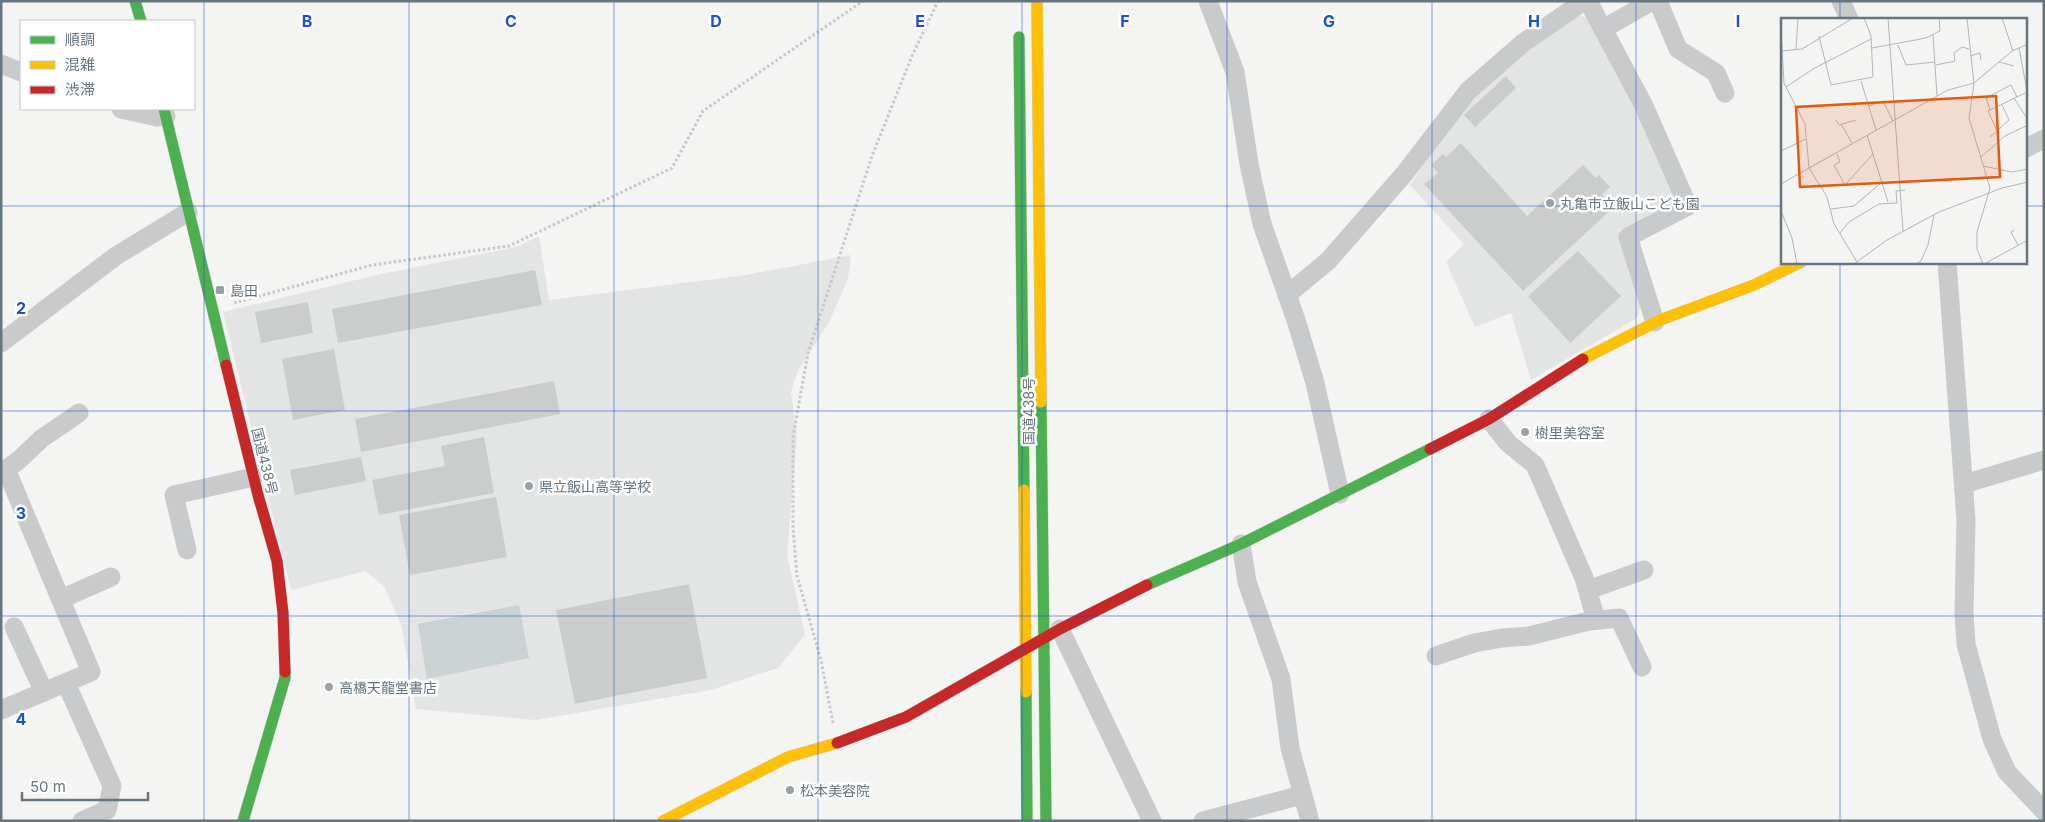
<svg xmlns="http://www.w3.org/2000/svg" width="2045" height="822" viewBox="0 0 2045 822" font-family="Inter,'Noto Sans JP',sans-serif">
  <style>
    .built { fill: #e3e4e4 }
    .water { fill: #cad2d4 }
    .building { fill: #cbcdcd }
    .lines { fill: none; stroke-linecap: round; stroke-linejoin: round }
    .fast-casing { stroke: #d0d1d1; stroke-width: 12 }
    .slow-casing { stroke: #d0d1d1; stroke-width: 12 }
    .jam-casing { stroke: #d0d1d1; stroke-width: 12 }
    .path { stroke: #c6c7c8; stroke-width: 3; stroke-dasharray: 2.5 2.5; stroke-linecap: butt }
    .street { stroke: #c9cacb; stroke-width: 19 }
    .fast { stroke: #4caf50; stroke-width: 11 }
    .slow { stroke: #ffc107; stroke-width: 11 }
    .jam { stroke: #c62828; stroke-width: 11 }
    .grid { fill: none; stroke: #1d4ed8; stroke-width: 1; stroke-opacity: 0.55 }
    .poi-dot { fill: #98a2a9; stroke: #fff; stroke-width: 2 }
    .labels { text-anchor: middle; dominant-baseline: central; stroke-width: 5; stroke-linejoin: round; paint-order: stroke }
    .poi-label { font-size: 14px; fill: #667681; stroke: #fff; text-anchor: start }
    .street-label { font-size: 14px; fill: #667681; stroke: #fff }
    .inset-road { fill: none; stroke: #aeb7bb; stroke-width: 1 }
    .view { fill: #e8590c; fill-opacity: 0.15; stroke: #e8590c; stroke-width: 2.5 }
    .inset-edge { fill: none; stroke: #667681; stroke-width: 2.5 }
    .grid-label { font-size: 16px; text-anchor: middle; font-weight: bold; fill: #1d4ed8; stroke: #fff; stroke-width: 5; stroke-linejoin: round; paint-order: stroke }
  </style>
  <rect width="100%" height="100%" fill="#f4f4f3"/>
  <!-- built -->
  <g class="built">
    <path d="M1577 15 1589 18 1647 129 1675 196 1671 210 1619 230 1642 303 1637 318 1531 380 1511 313 1475 327 1446 262 1464 244 1410 185 1447 130 1477 93 1497 74Z"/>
    <path d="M539 236 549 300 746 275 851 255 848 279 829 322 798 371 791 392 797 436 787 555 805 635 778 668 711 690 535 720 416 709 401 624 384 586 365 571 291 590 223 312 381 274 516 247Z"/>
  </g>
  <!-- water -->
  <path class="water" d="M519 605 529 658 427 679 418 624Z"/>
  <!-- building -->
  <g class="building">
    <path d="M1506 76 1516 88 1475 127 1464 115Z"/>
    <path d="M1461 143 1527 216 1583 165 1596 178 1599 175 1610 187 1602 194 1614 207 1523 291 1424 184 1438 173 1431 165 1443 154 1446 157Z"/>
    <path d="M1578 251 1621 296 1570 343 1528 296Z"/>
    <path d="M535 270 542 305 338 343 332 309Z"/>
    <path d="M308 302 313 333 261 343 255 312Z"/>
    <path d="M334 349 345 410 293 420 282 359Z"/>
    <path d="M554 381 560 414 361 452 355 419Z"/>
    <path d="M484 437 494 493 379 515 372 480 445 466 441 446Z"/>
    <path d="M361 457 366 481 295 495 290 470Z"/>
    <path d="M496 497 507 557 410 575 399 515Z"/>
    <path d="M689 584 707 678 575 704 556 610Z"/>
  </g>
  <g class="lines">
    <!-- fast casing -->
    <g class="fast-casing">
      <g id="fast">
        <path d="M135 1 141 21"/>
        <path d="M1019 37 1024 490"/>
        <path d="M164 109 226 365"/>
        <path d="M1041 402 1046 821"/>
        <path d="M1147 585 1241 544 1430 449"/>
        <path d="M1026 692 1027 821"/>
        <path d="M243 821 285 678V672"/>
      </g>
    </g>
    <!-- slow casing -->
    <g class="slow-casing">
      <g id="slow">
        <path d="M1037 1 1041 402"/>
        <path d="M1583 359 1660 320 1754 285 1801 262"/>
        <path d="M1024 490 1026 692"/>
        <path d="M663 821 788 757 837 743"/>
      </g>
    </g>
    <!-- jam casing -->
    <g class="jam-casing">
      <g id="jam">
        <path d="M226 365 258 495 277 561 283 613 285 672"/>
        <path d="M1430 449 1489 419 1583 359"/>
        <path d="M837 743 906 717 1060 629 1147 585"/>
      </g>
    </g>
    <!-- path -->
    <g class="path">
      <path d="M234 303 372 265 509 246 672 168 703 111 863 1"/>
      <path d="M833 723 821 660 797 576 793 527V437L808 353 872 156 912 56 938 1"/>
    </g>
    <!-- street -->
    <g class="street">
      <path d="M1208 1 1235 72 1249 164 1262 224 1296 320 1315 383 1340 494"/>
      <path d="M1588 1 1644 106 1688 206 1628 237 1655 322"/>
      <path d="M1658 1 1678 49 1716 73 1725 93"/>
      <path d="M1841 1 1849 19"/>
      <path d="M1603 29 1652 1"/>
      <path d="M1 64 21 72"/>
      <path d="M121 109 157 117 166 116"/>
      <path d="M2026 148 2044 139"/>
      <path d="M1947 262 1966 520 1964 614 1966 644 1992 739 2007 772 2044 811"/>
      <path d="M1287 295 1328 261 1405 173 1468 91 1523 43 1584 1"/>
      <path d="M1 343 116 256 188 212"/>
      <path d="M1489 419 1508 443 1535 465 1584 578 1596 620"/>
      <path d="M1 473 19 460 41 439 79 413"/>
      <path d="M1964 484 2044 460"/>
      <path d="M1241 544 1247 582 1281 679 1290 748 1310 821"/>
      <path d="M187 550 174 495 254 477"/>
      <path d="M1588 590 1644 570"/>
      <path d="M61 599 111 577"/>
      <path d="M14 627 44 692"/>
      <path d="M1060 629 1152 821"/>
      <path d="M1436 656 1474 643 1502 638 1529 636 1589 621 1619 618 1642 667"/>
      <path d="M66 683 112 786 107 810 82 821"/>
      <path d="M1 710 91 672 6 469"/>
      <path d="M1203 821 1302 795"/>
    </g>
    <!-- fast -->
    <use href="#fast" class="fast"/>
    <!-- slow -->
    <use href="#slow" class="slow"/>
    <!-- jam -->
    <use href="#jam" class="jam"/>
  </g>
  <!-- grid -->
  <path class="grid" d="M204 1V821M409 1V821M614 1V821M818 1V821M1022 1V821M1227 1V821M1432 1V821M1636 1V821M1840 1V19M1 206H1782M2026 206H2044M1840 262V821M1 411H2044M1 616H2044"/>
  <!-- markers -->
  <g class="poi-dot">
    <circle cx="1550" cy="203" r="5"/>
    <rect x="215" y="285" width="10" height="10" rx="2.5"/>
    <circle cx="1525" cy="432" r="5"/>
    <circle cx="529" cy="486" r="5"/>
    <circle cx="329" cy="687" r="5"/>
    <circle cx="790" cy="790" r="5"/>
  </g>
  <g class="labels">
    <!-- poi labels -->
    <g class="poi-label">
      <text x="1560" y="203">丸亀市立飯山こども園</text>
      <text x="230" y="290">島田</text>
      <text x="1535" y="432">樹里美容室</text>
      <text x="539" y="486">県立飯山高等学校</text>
      <text x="339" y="687">高橋天龍堂書店</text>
      <text x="800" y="790">松本美容院</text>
    </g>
    <!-- street labels -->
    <g class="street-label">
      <text transform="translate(1028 411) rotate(-90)">国道438号</text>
      <text transform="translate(265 461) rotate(76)">国道438号</text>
    </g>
  </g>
  <!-- overview -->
  <g transform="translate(1781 18)">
    <rect width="246" height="246" fill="#f4f4f3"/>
    <path class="inset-road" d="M107 0 122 213M186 0 193 66 188 100 209 170 196 214V231L202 246M221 0 232 33M0 13 3 65 24 106 28 150 167 72 193 65 231 33 247 26M152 17 156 78M38 18 50 67 92 59 90 18 83 0M117 27 125 47 154 44M91 30 145 20 159 13 158 0M238 30 247 78M15 32 17 0M0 33 21 31 72 0M189 38 199 35 200 42M218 44 233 48M155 47 174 43 173 35 181 29 188 31M80 63 95 112M5 69 32 51 90 21M233 80 247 102M88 88 102 83 112 103M209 92 205 80 230 67 236 79M55 102 58 107 75 102M60 106 71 125M216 113 207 93 244 75M86 117 107 184M209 119 228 102 221 87M0 133 25 121M56 136 59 144 53 147 64 167 92 136M200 139 224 118 247 107M202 148 231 154 247 151M0 166 28 150 46 179 53 206 76 244M50 191 73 188 101 164M0 193 11 220 16 246M233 212 230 214 237 227M59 215 68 204 98 186 116 185 115 173 124 172M73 246 106 222 158 194 221 170 247 164M135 246 140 243 147 227 153 197M203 246 247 222"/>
    <path class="view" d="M215 78 219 159 19 169 15 89Z"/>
    <rect width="246" height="246" class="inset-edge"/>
  </g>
  <g class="grid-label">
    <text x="307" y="27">B</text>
    <text x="511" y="27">C</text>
    <text x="716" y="27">D</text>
    <text x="920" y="27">E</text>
    <text x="1125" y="27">F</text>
    <text x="1329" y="27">G</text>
    <text x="1534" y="27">H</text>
    <text x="1738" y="27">I</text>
    <text x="21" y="314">2</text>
    <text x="21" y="519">3</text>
    <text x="21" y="725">4</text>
  </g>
  <!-- border -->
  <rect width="2045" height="822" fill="none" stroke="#667681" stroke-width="5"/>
  <!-- legend -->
  <rect x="20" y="20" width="175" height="90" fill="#ffffff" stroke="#c2c8cd"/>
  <rect x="30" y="36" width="25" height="8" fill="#4caf50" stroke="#c2c8cd"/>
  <text x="65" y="45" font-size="15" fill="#667681">順調</text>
  <rect x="30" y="61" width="25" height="8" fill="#ffc107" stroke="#c2c8cd"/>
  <text x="65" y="70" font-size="15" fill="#667681">混雑</text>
  <rect x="30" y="86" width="25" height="8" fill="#c62828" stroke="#c2c8cd"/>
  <text x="65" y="95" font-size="15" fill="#667681">渋滞</text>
  <!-- scale -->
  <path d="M22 792v8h126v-8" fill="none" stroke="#667681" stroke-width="2.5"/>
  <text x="30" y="792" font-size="15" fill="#667681" stroke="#ffffff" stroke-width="4" paint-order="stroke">50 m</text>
</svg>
